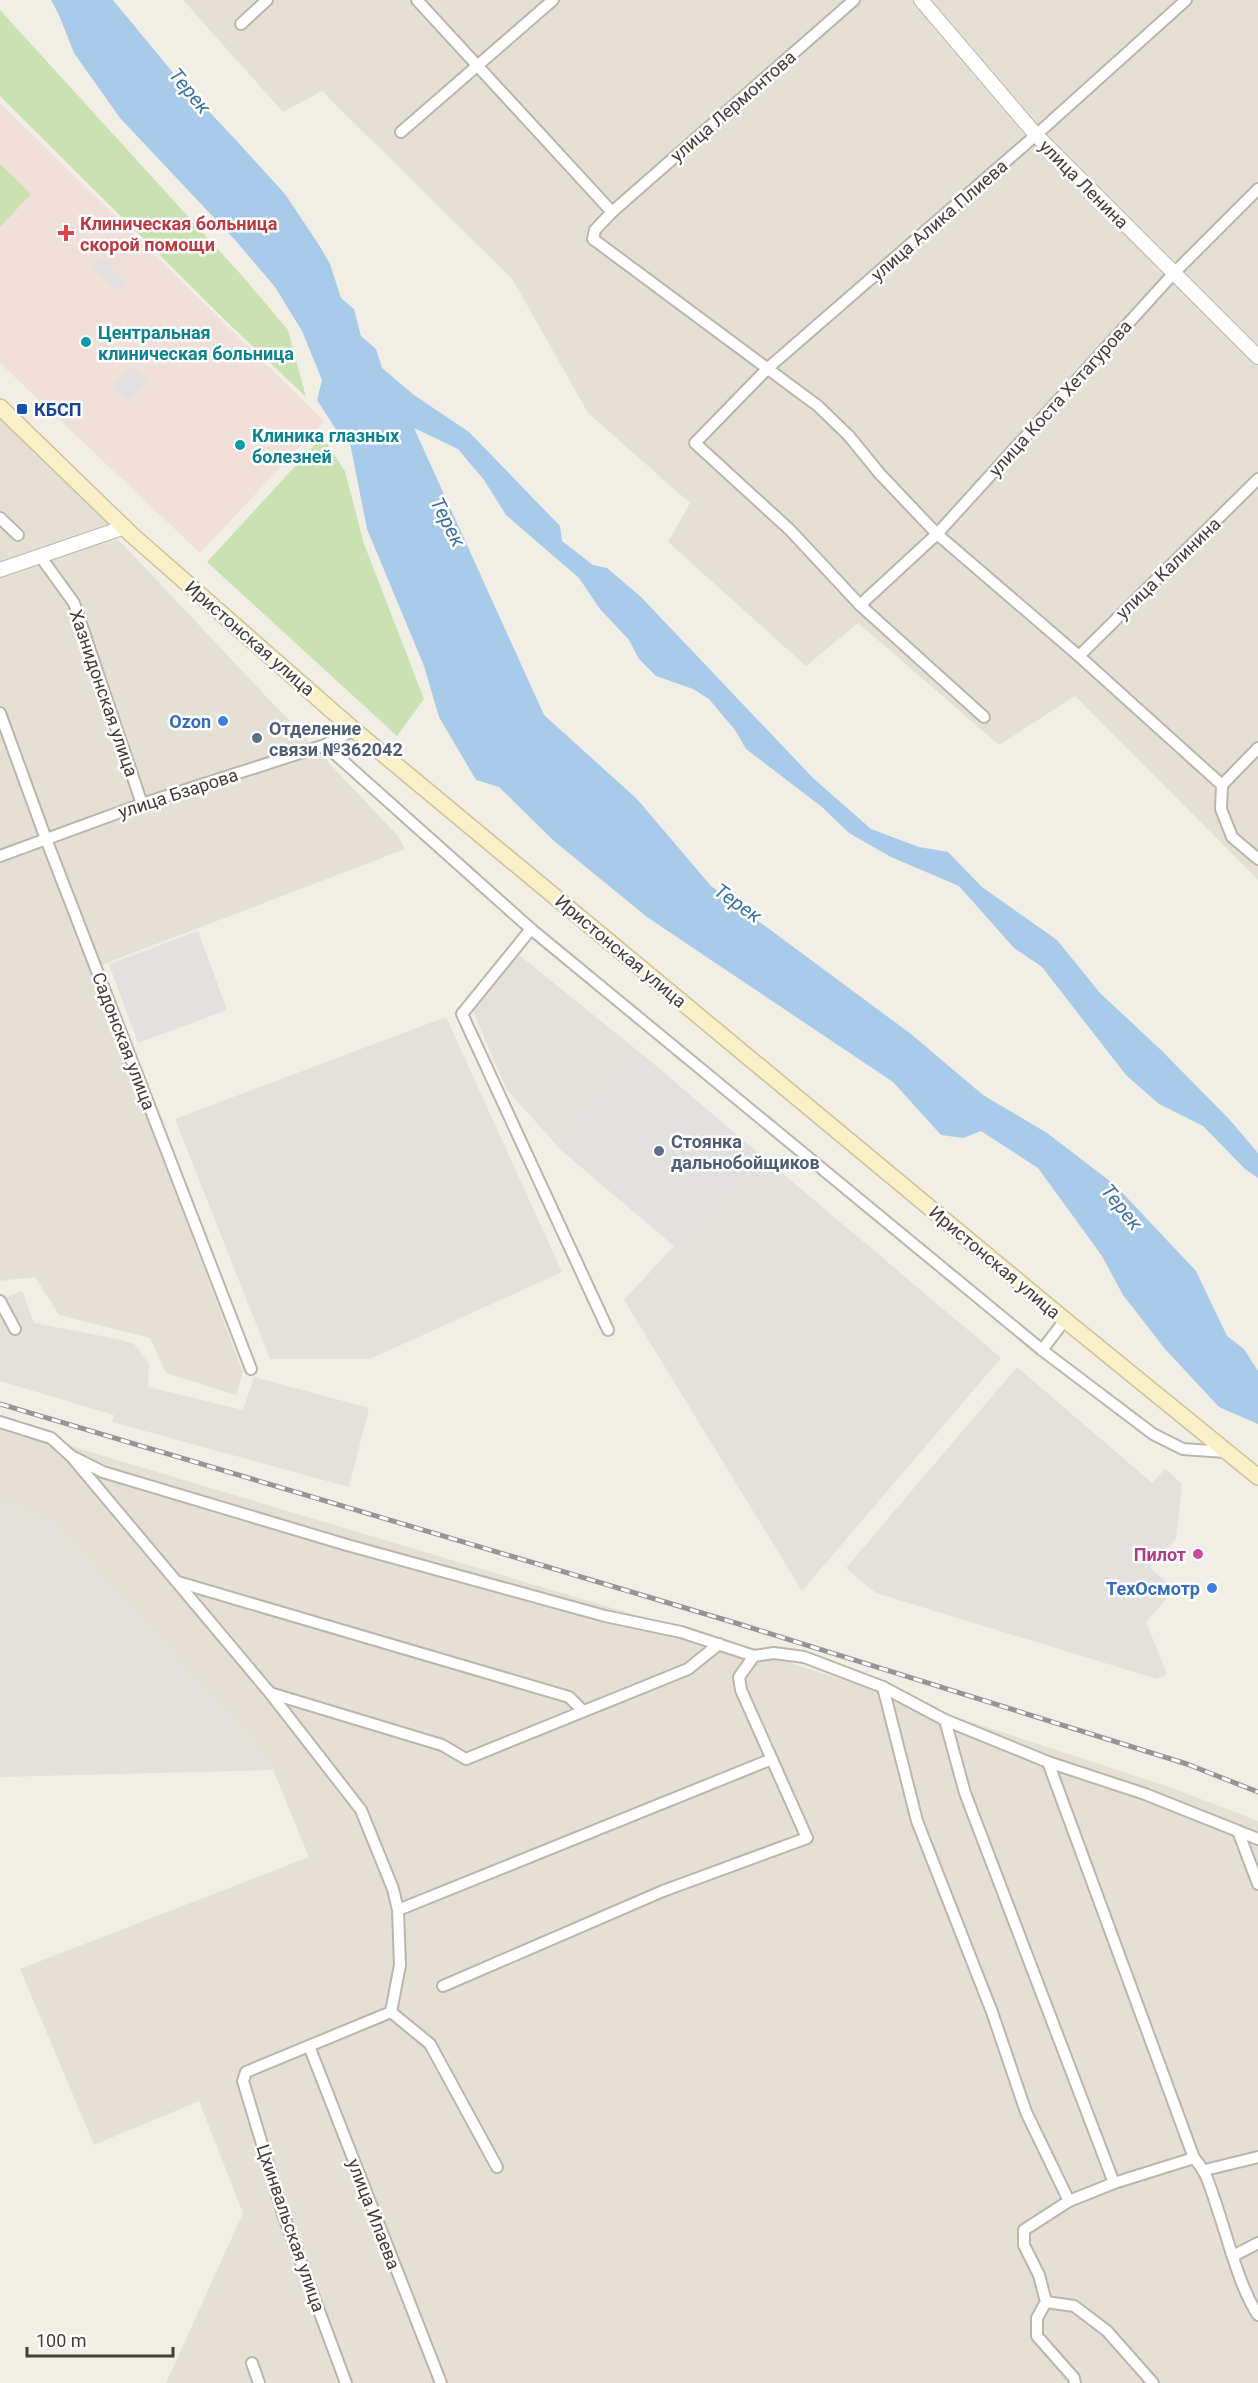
<svg xmlns="http://www.w3.org/2000/svg" width="1258" height="2383" viewBox="0 0 1258 2383" font-family="Roboto,sans-serif">
  <style>
    .residential { fill: #e5e0d5 }
    .industrial { fill: #e4e0db }
    .medical { fill: #f1dfda }
    .green { fill: #cae2b2 }
    .parking { fill: #e3e1de }
    .water { fill: #a8cbe9 }
    .lines { fill: none; stroke-linecap: round; stroke-linejoin: round }
    .minor-casing { stroke: #bcb6aa; stroke-width: 14 }
    .tertiary-casing { stroke: #bcb6aa; stroke-width: 16 }
    .secondary-casing { stroke: #cdc299; stroke-width: 18 }
    .minor { stroke: #fff; stroke-width: 10 }
    .tertiary { stroke: #fff; stroke-width: 14 }
    .secondary { stroke: #f9f0c8; stroke-width: 15 }
    .rail-casing { stroke: #959595; stroke-width: 5 }
    .rail { stroke: #fff; stroke-width: 3; stroke-dasharray: 9; stroke-linecap: butt }
    .health-dot { fill: #e0444e; stroke: #fff; stroke-width: 2 }
    .culture-dot { fill: #0f9aa8; stroke: #fff; stroke-width: 2 }
    .transit-dot { fill: #1a4fb4; stroke: #fff; stroke-width: 2 }
    .shop-dot { fill: #3f7fe0; stroke: #fff; stroke-width: 2 }
    .service-dot { fill: #5c6f8a; stroke: #fff; stroke-width: 2 }
    .hotel-dot { fill: #d1479c; stroke: #fff; stroke-width: 2 }
    .labels { text-anchor: middle; dominant-baseline: central; stroke-width: 5; stroke-linejoin: round; paint-order: stroke }
    .street-label { font-size: 18px; fill: #433f36; stroke: #fff }
    .health-label { font-size: 18px; font-weight: bold; fill: #be3a42; stroke: #fff; text-anchor: start }
    .culture-label { font-size: 18px; font-weight: bold; fill: #0d838f; stroke: #fff; text-anchor: start }
    .transit-label { font-size: 18px; font-weight: bold; fill: #164399; stroke: #fff; text-anchor: start }
    .shop-label { font-size: 18px; font-weight: bold; fill: #366cbe; stroke: #fff; text-anchor: end }
    .service-label { font-size: 18px; font-weight: bold; fill: #4e5e75; stroke: #fff; text-anchor: start }
    .hotel-label { font-size: 18px; font-weight: bold; fill: #b23c85; stroke: #fff; text-anchor: end }
    .water-label { font-size: 20px; font-style: italic; fill: #3973a5; stroke: #fff }
  </style>
  <rect width="100%" height="100%" fill="#f1eee6"/>
  <!-- residential -->
  <g class="residential">
    <path d="M183 0H1258V880L1075 696 999 745 858 623 806 666 668 542 690 503 588 413 513 280 322 91 283 112Z"/>
    <path d="M0 407 125 527 0 570Z"/>
    <path d="M114 535 398 836 405 849 91 969 243 1372 236 1395 166 1373 150 1338 59 1315 35 1277 0 1281V576Z"/>
    <path d="M0 1425 739 1646 1172 1788 1258 1821V2383H166L243 2213 199 2101 94 2145 20 1969 309 1857 273 1770 250 1739 50 1520 0 1501Z"/>
  </g>
  <!-- industrial -->
  <g class="industrial">
    <path d="M519 955 643 1055 562 1151 507 1090 473 1011Z"/>
    <path d="M446 1017 562 1272 370 1359H270L175 1119Z"/>
    <path d="M755 1150 1001 1358 802 1591 624 1300 674 1246Z"/>
    <path d="M22 1291 34 1323 117 1339 134 1344 149 1364 148 1387 243 1410 254 1377 369 1408 349 1487 112 1422 114 1415 0 1381V1300Z"/>
    <path d="M1017 1367 1152 1483 1165 1469 1182 1484 1176 1539 1150 1568 1175 1589 1146 1622 1167 1674 1157 1679 876 1593 846 1568Z"/>
    <path d="M0 1501 50 1520 250 1739 273 1770 0 1777Z"/>
  </g>
  <!-- medical -->
  <path class="medical" d="M0 103 324 421 200 553 0 363Z"/>
  <!-- green -->
  <g class="green">
    <path d="M0 10 245 279 288 330 306 397 226 321 0 96Z"/>
    <path d="M0 164 31 194 0 227Z"/>
    <path d="M322 437 345 471 364 544 424 699 397 736 207 562Z"/>
  </g>
  <!-- parking -->
  <g class="parking">
    <path d="M100 256 127 282 117 291 91 266Z"/>
    <path d="M132 366 148 381 128 401 112 386Z"/>
    <path d="M198 931 227 1010 138 1043 109 964Z"/>
    <path d="M643 1055 755 1150 674 1246 562 1151Z"/>
  </g>
  <!-- water -->
  <path class="water" d="M51 0H113L179 80 234 138 285 194 319 245 330 264 341 298 354 309 361 336 376 349 382 368 414 395 469 432 560 526 562 541 593 565 607 568 641 597 813 778 871 829 919 847 948 852 982 887 1057 940 1100 993 1161 1050 1229 1119 1258 1153V1178L1245 1169 1203 1126 1159 1104 1126 1075 1042 967 1014 948 959 886 891 857 849 833 822 807 746 749 735 730 709 699 693 689 656 676 639 659 629 640 600 609 579 578 506 515 484 480 458 449 414 428 544 715 637 799 711 886 911 1034 983 1095 1047 1133 1115 1185 1196 1271 1227 1336 1244 1349 1258 1371V1424L1219 1407 1165 1349 1123 1295 1102 1256 1038 1168 981 1131 963 1138 941 1135 893 1082 647 917 554 841 499 787 476 780 439 717 424 666 367 529 350 443 337 431 317 400 322 380 302 331 275 287 235 240 120 118 74 53 59 15Z"/>
  <g class="lines">
    <!-- minor casing -->
    <g class="minor-casing">
      <g id="minor">
        <path d="M417 0 612 212 595 230 593 239 818 406 849 436 880 474 937 534 1079 656 1222 785 1221 809 1232 837 1258 859"/>
        <path d="M241 24 267 0"/>
        <path d="M401 132 553 0"/>
        <path d="M612 212 854 0"/>
        <path d="M0 518 18 535"/>
        <path d="M40 556 74 603 142 804"/>
        <path d="M860 605 937 534 1173 274 1258 189"/>
        <path d="M1079 656 1258 479"/>
        <path d="M0 713 46 839 251 1369"/>
        <path d="M984 717 860 605 790 530 695 443 768 368 1036 135 1186 0"/>
        <path d="M325 745 531 929 1042 1350 1153 1434 1183 1449 1225 1452"/>
        <path d="M1222 785 1258 748"/>
        <path d="M0 856 142 804 325 745 354 730"/>
        <path d="M531 929 462 1014 608 1330"/>
        <path d="M0 1301 15 1329"/>
        <path d="M1042 1350 1065 1320"/>
        <path d="M0 1422 51 1438 71 1456 270 1693 361 1810 393 1889 398 1910 400 1965 391 2012 246 2072 243 2081 283 2214 346 2383"/>
        <path d="M71 1456 103 1472 347 1545 605 1616 681 1632 754 1656 774 1653 804 1657 883 1687 945 1720 1048 1762 1145 1794 1258 1839"/>
        <path d="M178 1582 569 1697 582 1710"/>
        <path d="M883 1687 917 1821 992 2012 1026 2112 1069 2201"/>
        <path d="M270 1693 442 1745 466 1759 688 1669 719 1644"/>
        <path d="M945 1720 965 1793 1114 2183"/>
        <path d="M1048 1762 1194 2158C1207 2172 1210 2187 1216 2204 1227 2236 1240 2289 1258 2315"/>
        <path d="M1238 1831 1258 1884"/>
        <path d="M398 1910 772 1759"/>
        <path d="M443 1986 663 1891 807 1838 741 1690 739 1677 754 1656"/>
        <path d="M391 2012 430 2044 497 2167"/>
        <path d="M309 2046 441 2383"/>
        <path d="M1205 2170 1258 2157"/>
        <path d="M1233 2256 1258 2243"/>
        <path d="M1046 2302 1074 2306 1107 2331 1153 2383"/>
        <path d="M252 2363 259 2383"/>
        <path d="M1075 2383 1074 2378 1037 2336V2318L1046 2302 1039 2275 1024 2245V2230L1069 2201 1114 2183 1194 2158"/>
      </g>
    </g>
    <!-- tertiary casing -->
    <g class="tertiary-casing">
      <g id="tertiary">
        <path d="M921 0 1036 135 1258 357"/>
        <path d="M0 570 125 527"/>
      </g>
    </g>
    <!-- secondary casing -->
    <g class="secondary-casing">
      <path id="secondary" d="M0 407 132 535 354 730 1065 1320 1258 1477"/>
    </g>
    <!-- minor -->
    <use href="#minor" class="minor"/>
    <!-- tertiary -->
    <use href="#tertiary" class="tertiary"/>
    <!-- secondary -->
    <use href="#secondary" class="secondary"/>
    <!-- rail casing -->
    <g class="rail-casing">
      <path id="rail" d="M0 1404 739 1624 1187 1764 1258 1792"/>
    </g>
    <!-- rail -->
    <use href="#rail" class="rail"/>
  </g>
  <!-- markers -->
  <path class="health-dot" d="M63 224h6v6h6v6h-6v6h-6v-6h-6v-6h6z"/>
  <g class="culture-dot">
    <circle cx="86" cy="342" r="6"/>
    <circle cx="240" cy="445" r="6"/>
  </g>
  <rect class="transit-dot" x="16" y="403" width="12" height="12" rx="3"/>
  <g class="shop-dot">
    <circle cx="223" cy="721" r="6"/>
    <circle cx="1212" cy="1588" r="6"/>
  </g>
  <g class="service-dot">
    <circle cx="257" cy="738" r="6"/>
    <circle cx="659" cy="1151" r="6"/>
  </g>
  <circle class="hotel-dot" cx="1198" cy="1554" r="6"/>
  <g class="labels">
    <!-- street labels -->
    <g class="street-label">
      <text transform="translate(733 106) rotate(-41)">улица Лермонтова</text>
      <text transform="translate(1084 184) rotate(45)">улица Ленина</text>
      <text transform="translate(939 220) rotate(-41)">улица Алика Плиева</text>
      <text transform="translate(1060 398) rotate(-48)">улица Коста Хетагурова</text>
      <text transform="translate(1168 568) rotate(-44)">улица Калинина</text>
      <text transform="translate(250 638) rotate(41)">Иристонская улица</text>
      <text transform="translate(104 693) rotate(71)">Хазнидонская улица</text>
      <text transform="translate(178 793) rotate(-18)">улица Бзарова</text>
      <text transform="translate(621 951) rotate(40)">Иристонская улица</text>
      <text transform="translate(124 1041) rotate(69)">Садонская улица</text>
      <text transform="translate(995 1262) rotate(40)">Иристонская улица</text>
      <text transform="translate(374 2214) rotate(69)">улица Илаева</text>
      <text transform="translate(291 2228) rotate(71)">Цхинвальская улица</text>
    </g>
    <!-- health labels -->
    <g class="health-label">
      <text x="80" y="223">Клиническая больница<tspan x="80" dy="21">скорой помощи</tspan></text>
    </g>
    <!-- culture labels -->
    <g class="culture-label">
      <text x="98" y="332">Центральная<tspan x="98" dy="21">клиническая больница</tspan></text>
      <text x="252" y="435">Клиника глазных<tspan x="252" dy="21">болезней</tspan></text>
    </g>
    <!-- transit labels -->
    <g class="transit-label">
      <text x="34" y="409">КБСП</text>
    </g>
    <!-- shop labels -->
    <g class="shop-label">
      <text x="211" y="721">Ozon</text>
      <text x="1200" y="1588">ТехОсмотр</text>
    </g>
    <!-- service labels -->
    <g class="service-label">
      <text x="269" y="728">Отделение<tspan x="269" dy="21">связи №362042</tspan></text>
      <text x="671" y="1141">Стоянка<tspan x="671" dy="21">дальнобойщиков</tspan></text>
    </g>
    <!-- hotel labels -->
    <g class="hotel-label">
      <text x="1186" y="1554">Пилот</text>
    </g>
    <!-- water labels -->
    <g class="water-label">
      <text transform="translate(190 91) rotate(50)">Терек</text>
      <text transform="translate(448 522) rotate(63)">Терек</text>
      <text transform="translate(738 903) rotate(35)">Терек</text>
      <text transform="translate(1122 1207) rotate(51)">Терек</text>
    </g>
  </g>
  <!-- scale -->
  <path d="M27 2347v9h146v-9" fill="none" stroke="#433f36" stroke-width="3"/>
  <text x="36" y="2347" font-size="18" fill="#433f36" stroke="#ffffff" stroke-width="4.5" paint-order="stroke">100 m</text>
</svg>
